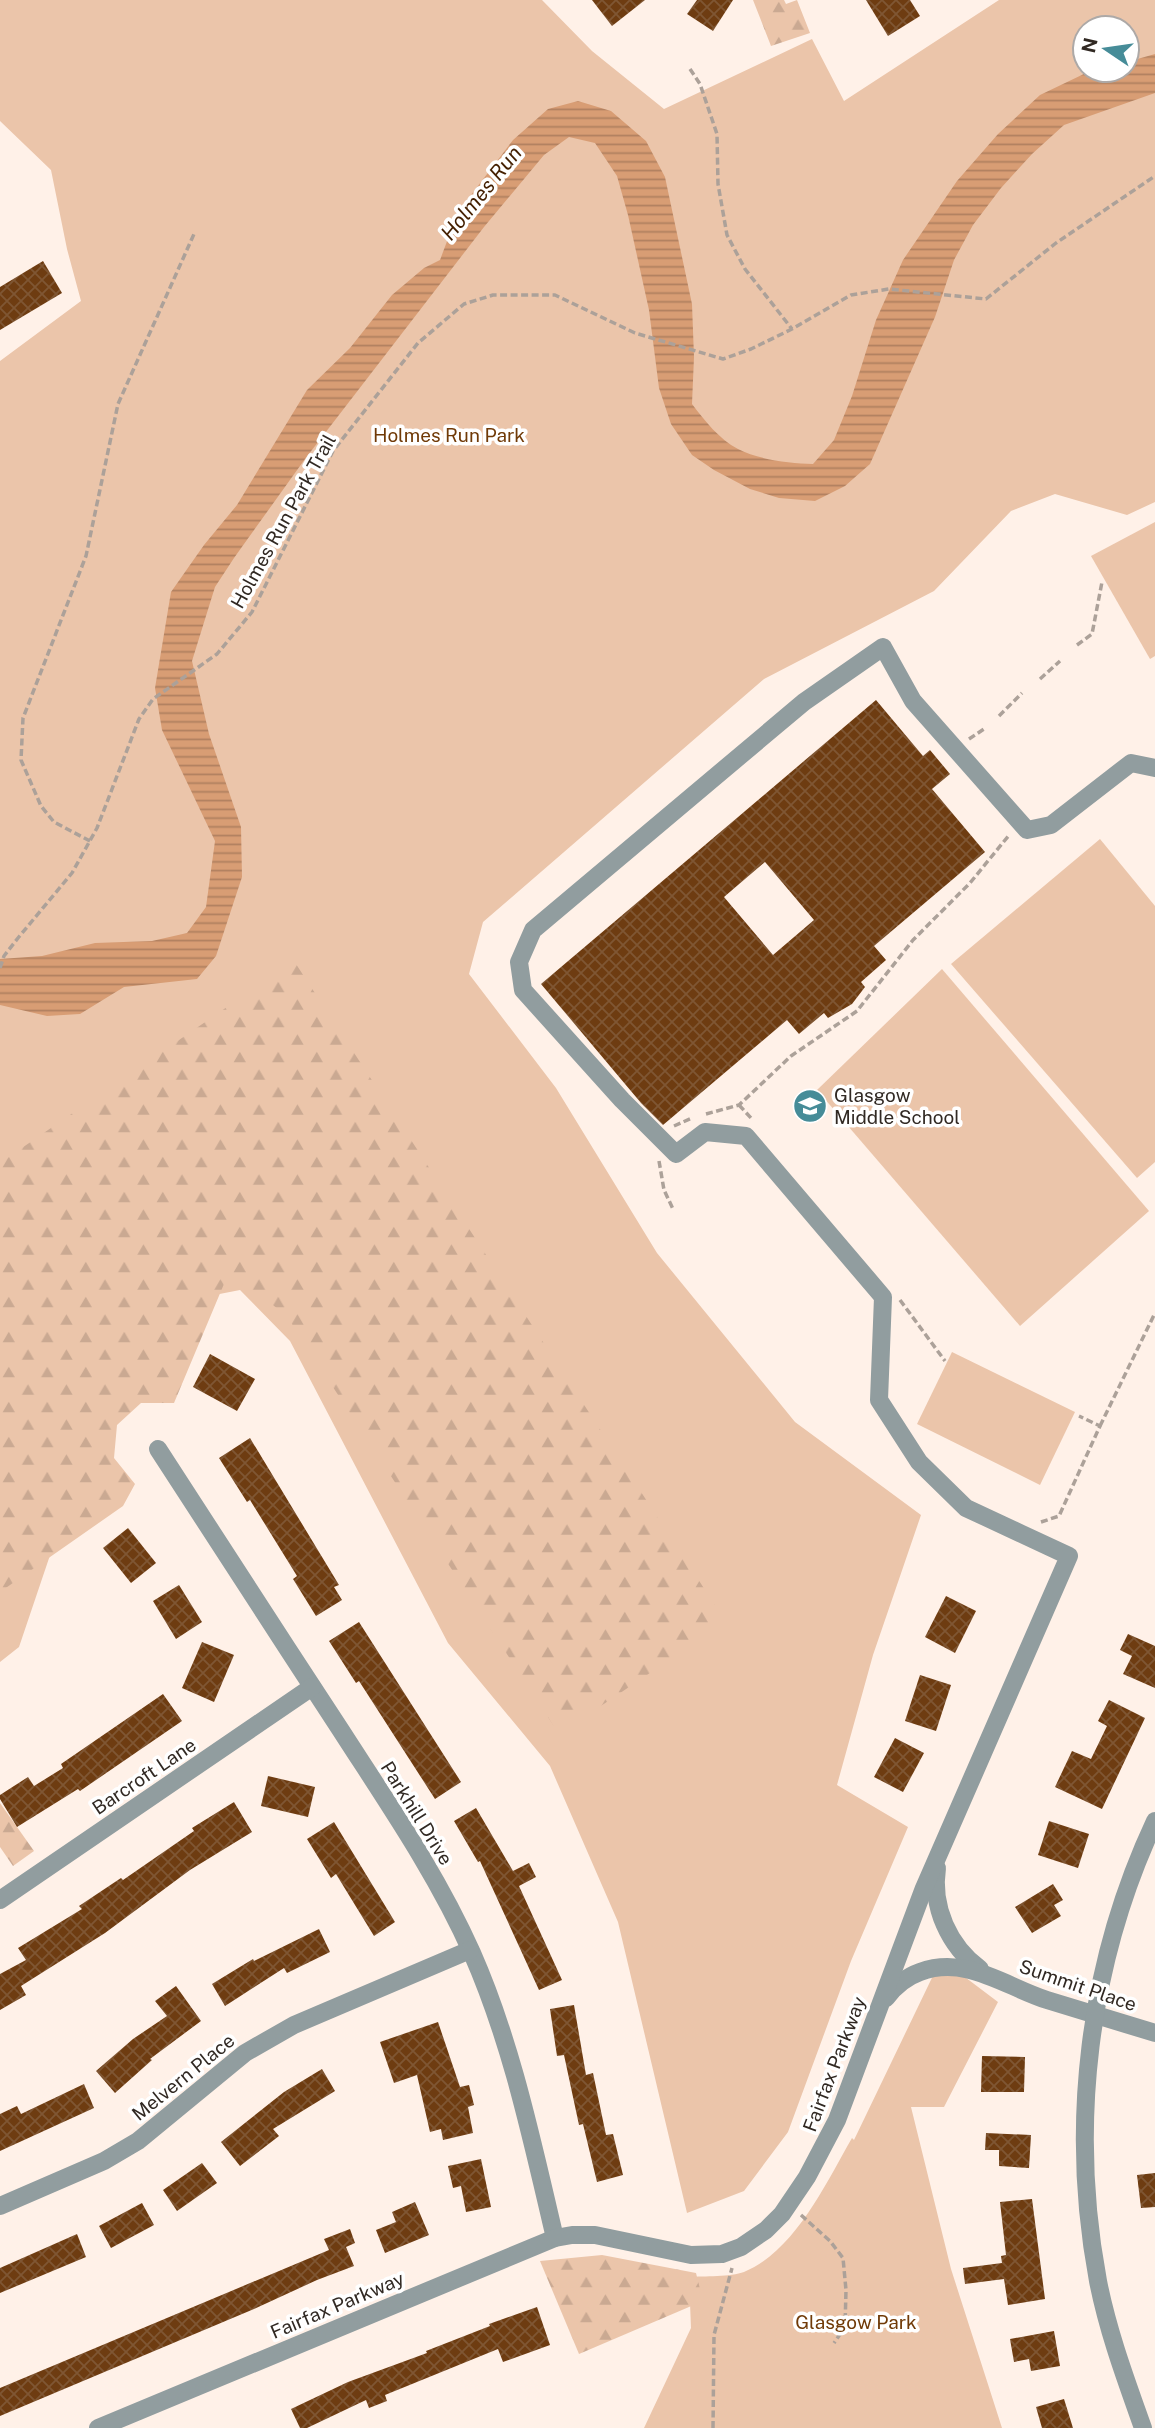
<svg xmlns="http://www.w3.org/2000/svg" width="1155" height="2428" viewBox="0 0 1155 2428" font-family="'Public Sans',sans-serif">
  <style>
    .green { fill: #ebc5aa; fill-rule: evenodd }
    .forest { fill: url(#forest-firs) }
    .water { fill: url(#water-rules) }
    .building { fill: url(#building-cross-hatch); fill-rule: evenodd }
    .lines { fill: none; stroke-linecap: round; stroke-linejoin: round }
    .path { stroke: #aca199; stroke-width: 3.5; stroke-dasharray: 7 3.5; stroke-linecap: butt }
    .minor { stroke: #919d9f; stroke-width: 18 }
    .labels { text-anchor: middle; dominant-baseline: central; stroke-width: 7; stroke-linejoin: round; paint-order: stroke }
    .park-label { font-size: 19px; fill: #703a07; stroke: #fff }
    .street-label { font-size: 19px; fill: #312923; stroke: #fff }
    .poi-label { font-size: 19px; fill: #312923; stroke: #fff; text-anchor: start }
    .water-label { font-size: 21px; font-style: italic; fill: #441f00; stroke: #fff }
  </style>
  <defs>
    <pattern id="forest-firs" width="22" height="20" patternUnits="userSpaceOnUse" patternTransform="scale(1.75)"><rect width="22" height="20" fill="#ebc5aa"/><path d="M5 1l3.5 6h-7zM16 11l3.5 6h-7z" fill="#caa992"/></pattern>
    <pattern id="water-rules" width="6" height="5" patternUnits="userSpaceOnUse" patternTransform="scale(1.75)"><rect width="6" height="5" fill="#d89d74"/><path d="M0 2.5h6" fill="none" stroke="#b0805f"/></pattern>
    <pattern id="building-cross-hatch" width="8" height="8" patternUnits="userSpaceOnUse" patternTransform="scale(1.75)"><rect width="8" height="8" fill="#6e3c11"/><path d="M0 0l8 8M0 8l8-8" fill="none" stroke="#7f5633"/></pattern>
  </defs>
  <rect width="100%" height="100%" fill="#fff1e8"/>
  <!-- green -->
  <g class="green">
    <path d="M0 0H542L592 51 664 109 812 39 844 101 999 0H1155V502L1127 515 1055 494 1011 511 934 591 764 679 483 922 469 974 556 1088 657 1253 795 1422 921 1515 873 1655 837 1785 908 1827 851 1961 788 2132 744 2191 687 2213 618 1922 550 1766 448 1643 290 1341 240 1290 194 1299 68 1502 19 1647 0 1662V361L81 301 67 249 51 170 0 121ZM1085 28H1127V70H1085Z"/>
    <path d="M1155 522V656L1150 659 1091 556Z"/>
    <path d="M1100 839 1155 906V1162L1137 1178 951 964Z"/>
    <path d="M942 969 1149 1211 1020 1326 817 1090Z"/>
    <path d="M952 1352 1075 1412 1040 1485 917 1424Z"/>
    <path d="M941 1959 998 2002 944 2107H911L951 2269 1002 2428H644L691 2328 689 2277C704 2276 731 2277 744 2272 795 2251 826 2183 852 2138L854 2140Z"/>
  </g>
  <!-- forest -->
  <g class="forest">
    <path d="M753 0H784L786 4 797 0 810 33 771 46Z"/>
    <path d="M294 961 726 1622 559 1734 286 1315 229 1272 174 1403H141L117 1425 114 1458 135 1484 123 1506 0 1592V1163Z"/>
    <path d="M0 1803 34 1851 13 1866 0 1847Z"/>
    <path d="M602 2255 696 2273 703 2301 579 2354 540 2261Z"/>
  </g>
  <!-- water -->
  <path class="water" d="M1155 54V93L1064 125 1032 154 1001 188 973 225 954 260 935 317 870 464 845 486 815 501 779 498 750 489 714 470 692 455 671 424 659 388 649 310 628 215 617 176 595 143 569 137 544 155 484 227 305 459 234 558 215 587 192 661 209 734 241 827 242 877 216 956 197 979 124 987 80 1014 47 1016 0 1005V959L42 956 95 943 152 941 187 933 206 907 215 841 162 730 155 688 171 592 204 545 237 505 307 390 350 348 392 295 424 268 440 260 458 212 513 140 548 109 578 101 611 111 646 141 665 177 692 304 694 357 692 404C705 421 719 439 738 449 759 460 790 463 813 464L834 440 852 396 876 320 903 260 957 181 998 134 1040 95 1088 72 1097 70H1127V62Z"/>
  <!-- building -->
  <g class="building">
    <path d="M592 0H645L612 26Z"/>
    <path d="M697 0H733L713 31 687 14Z"/>
    <path d="M866 0H910L920 16 888 36Z"/>
    <path d="M43 261 62 293 0 330V287Z"/>
    <path d="M876 700 923 756 930 750 950 774 932 789 985 852 874 946 886 960 861 982 865 987 852 1004 828 1018 824 1013 799 1034 787 1020 663 1125 641 1103 541 984ZM765 862 814 920 773 955 724 897Z"/>
    <path d="M210 1354 255 1379 237 1411 193 1387Z"/>
    <path d="M250 1438 339 1585 334 1587 342 1600 316 1616 293 1579 297 1576 250 1500 247 1502 219 1458Z"/>
    <path d="M128 1528 156 1563 131 1583 103 1548Z"/>
    <path d="M179 1585 202 1622 176 1639 153 1601Z"/>
    <path d="M946 1596 976 1611 955 1653 925 1637Z"/>
    <path d="M359 1622 461 1782 435 1799 359 1681 356 1683 329 1641Z"/>
    <path d="M1128 1634 1155 1646V1688L1123 1674 1132 1656 1120 1650Z"/>
    <path d="M202 1642 234 1655 214 1702 182 1688Z"/>
    <path d="M920 1675 951 1685 936 1731 905 1721Z"/>
    <path d="M163 1694 182 1721 80 1791 78 1789 17 1827 0 1799V1795L28 1777 34 1786 63 1768 61 1764Z"/>
    <path d="M1109 1700 1145 1718 1102 1809 1055 1787 1072 1751 1091 1759 1107 1726 1098 1721Z"/>
    <path d="M895 1738 924 1753 903 1792 874 1777Z"/>
    <path d="M268 1776 315 1787 308 1817 261 1806Z"/>
    <path d="M234 1802 252 1832 190 1870 105 1933 21 1986 26 1995 0 2010V1974L26 1960 18 1948 82 1909 79 1906 121 1878 123 1880 194 1831 192 1828Z"/>
    <path d="M476 1808 513 1871 529 1863 536 1877 519 1886 562 1980 539 1990 480 1861 478 1862 454 1821Z"/>
    <path d="M1049 1821 1089 1834 1078 1868 1038 1855Z"/>
    <path d="M334 1822 395 1922 374 1936 336 1874 331 1878 307 1839Z"/>
    <path d="M1053 1884 1063 1900 1054 1905 1061 1916 1032 1933 1015 1907Z"/>
    <path d="M319 1929 330 1952 287 1973 284 1968 225 2006 212 1984 253 1959 254 1961Z"/>
    <path d="M176 1986 201 2021 150 2059 152 2060 115 2093 96 2071 133 2039 167 2016 155 2001Z"/>
    <path d="M574 2005 586 2075 593 2073 606 2135 613 2134 623 2175 597 2182 583 2124 579 2125 564 2055 557 2056 550 2009Z"/>
    <path d="M438 2022 460 2087 469 2085 474 2105 468 2107 473 2133 443 2140 441 2129 430 2132 417 2075 394 2083 380 2042Z"/>
    <path d="M982 2056 1025 2057 1024 2092H981Z"/>
    <path d="M322 2069 335 2091 273 2129 279 2136 240 2166 221 2142 284 2092Z"/>
    <path d="M84 2084 94 2108 0 2151V2114L17 2106 21 2114Z"/>
    <path d="M986 2133 1031 2135 1029 2168 999 2166V2150H985Z"/>
    <path d="M481 2159 491 2207 466 2212 461 2186 453 2188 448 2166Z"/>
    <path d="M202 2163 217 2183 177 2211 163 2190Z"/>
    <path d="M1155 2173V2207L1141 2208 1137 2175Z"/>
    <path d="M1032 2199 1045 2299 1008 2305 1004 2279 965 2284 963 2268 1002 2263 1001 2256 1006 2255 1000 2202Z"/>
    <path d="M415 2202 429 2235 385 2253 376 2230 396 2222 392 2212Z"/>
    <path d="M142 2203 154 2225 111 2248 99 2226Z"/>
    <path d="M350 2229 355 2243 346 2247 354 2266 317 2280 254 2309 0 2416V2388L329 2250 324 2239Z"/>
    <path d="M77 2234 86 2257 0 2293V2268Z"/>
    <path d="M537 2307 550 2345 503 2362 498 2349 385 2395 387 2401 369 2408 366 2400 307 2428H300L291 2409 348 2382 427 2353 426 2351 490 2326 489 2324Z"/>
    <path d="M1054 2331 1060 2366 1031 2371 1029 2359 1014 2362 1010 2339Z"/>
    <path d="M1064 2399 1073 2428H1042L1036 2407Z"/>
  </g>
  <g class="lines">
    <!-- path -->
    <g class="path">
      <path d="M690 69 700 84 717 134 718 184 727 235 745 269 792 329"/>
      <path d="M1077 645 1092 634 1102 582"/>
      <path d="M1040 679 1060 661"/>
      <path d="M999 716 1022 693"/>
      <path d="M969 739 984 729"/>
      <path d="M90 841 54 822 41 806 21 760 23 718 86 556 118 404 194 234"/>
      <path d="M0 968 4 956 18 938 72 873 97 828 139 719 153 699 217 654 252 612 333 451 418 343 464 304 493 295H555L635 333 723 359 751 349 792 329 851 295 889 289 986 299 1056 243 1155 176"/>
      <path d="M739 1105 752 1119"/>
      <path d="M706 1114 739 1105 791 1056 857 1011 913 940 970 883 1010 834"/>
      <path d="M674 1126 692 1118"/>
      <path d="M659 1161 664 1190 673 1209"/>
      <path d="M900 1300 945 1361"/>
      <path d="M1100 1426 1155 1313"/>
      <path d="M1041 1522 1059 1516 1100 1426 1079 1416"/>
      <path d="M801 2215 830 2241 843 2258 846 2290 845 2327 834 2343"/>
      <path d="M713 2428 714 2335 732 2268"/>
    </g>
    <!-- minor -->
    <g class="minor">
      <path d="M158 1449C219 1543 279 1636 340 1729 387 1802 437 1874 472 1953 512 2044 532 2141 555 2238"/>
      <path d="M937 1868C931 1907 949 1946 980 1969"/>
      <path d="M0 1900 312 1687"/>
      <path d="M886 1998C895 1986 906 1977 920 1972 966 1955 1004 1986 1047 2000 1083 2011 1119 2022 1155 2033"/>
      <path d="M0 2206 104 2161 138 2141 245 2053 294 2025 470 1950"/>
      <path d="M98 2428 555 2238 572 2235H595L691 2255 722 2254 741 2247 766 2230 782 2214 807 2177 837 2120 924 1888 1069 1556 966 1508 919 1462 879 1400 883 1297 746 1136 705 1132 676 1154 622 1100 523 990 519 962 533 930 804 702 883 647 913 701 1027 830 1051 825 1131 763 1155 768"/>
      <path d="M1143 2428C1126 2380 1108 2332 1098 2281 1069 2126 1088 1964 1155 1821"/>
    </g>
  </g>
  <!-- icons -->
  <defs>
    <g id="school-disc" transform="scale(1.75)"><circle r="9.5" fill="#468c98" stroke="#fff"/><path d="M0-5L7-2L0 1L-7-2ZM-4 1L0 2.5L4 1V4Q0 6-4 4Z" fill="#fff"/></g>
  </defs>
  <g fill-rule="evenodd">
    <use href="#school-disc" x="810" y="1106"/>
  </g>
  <g class="labels">
    <!-- park labels -->
    <g class="park-label">
      <text x="449" y="435">Holmes Run Park</text>
      <text x="856" y="2322">Glasgow Park</text>
    </g>
    <!-- street labels -->
    <g class="street-label">
      <text transform="translate(283 521) rotate(-61)">Holmes Run Park Trail</text>
      <text transform="translate(144 1776) rotate(-34)">Barcroft Lane</text>
      <text transform="translate(417 1813) rotate(58)">Parkhill Drive</text>
      <text transform="translate(1078 1985) rotate(19)">Summit Place</text>
      <text transform="translate(834 2064) rotate(-69)">Fairfax Parkway</text>
      <text transform="translate(183 2077) rotate(-39)">Melvern Place</text>
      <text transform="translate(337 2305) rotate(-23)">Fairfax Parkway</text>
    </g>
    <!-- poi labels -->
    <g class="poi-label">
      <text x="834" y="1095">Glasgow<tspan x="834" dy="22">Middle School</tspan></text>
    </g>
    <!-- water labels -->
    <g class="water-label">
      <text transform="translate(481 193) rotate(-51)">Holmes Run</text>
    </g>
  </g>
  <!-- north arrow -->
  <g transform="translate(1106 49) rotate(283)"><circle r="33" fill="#ffffff" stroke="#ada9a7" stroke-width="2"/>
  <path d="M0-5L12 26L0 18L-12 26Z" fill="#468c98"/>
  <text y="-10" font-size="19" font-weight="bold" text-anchor="middle" fill="#312923">N</text>
  </g>
</svg>
